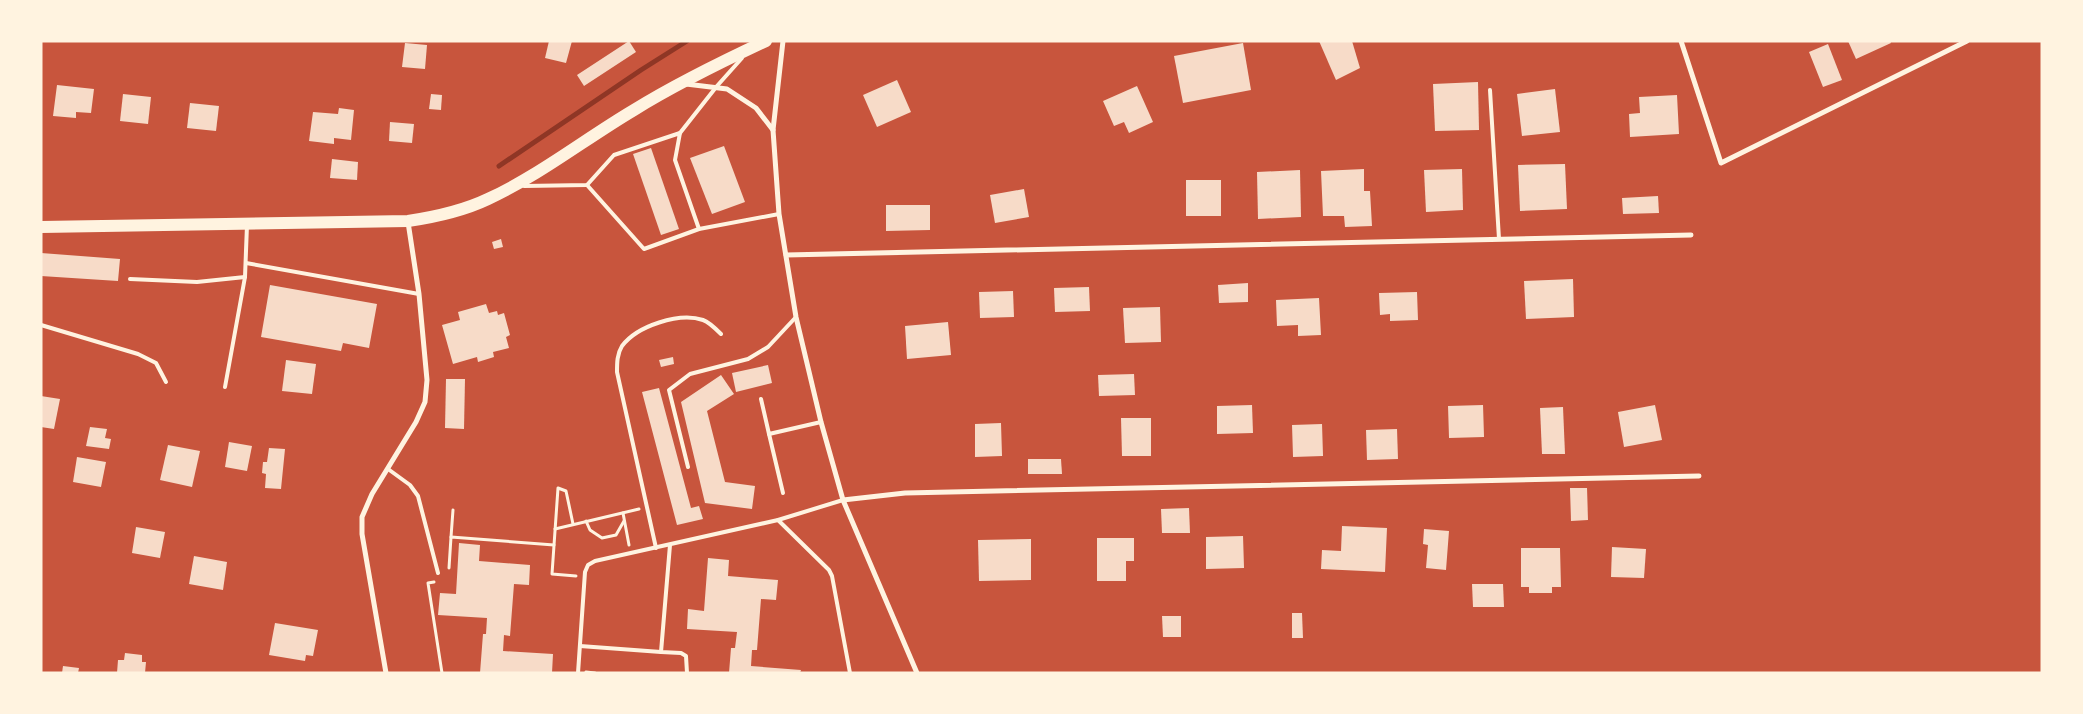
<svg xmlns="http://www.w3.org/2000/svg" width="2083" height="714" viewBox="0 0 2083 714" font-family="'Source Serif 4',serif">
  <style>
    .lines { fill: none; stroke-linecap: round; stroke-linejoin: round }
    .stream { stroke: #8f3625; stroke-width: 5 }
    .building { fill: #f7dbc8 }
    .path { stroke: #fff3e0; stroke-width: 3 }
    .service { stroke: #fff3e0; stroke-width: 4 }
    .minor { stroke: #fff3e0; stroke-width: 5 }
    .primary { stroke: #fff3e0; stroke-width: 12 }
  </style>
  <rect width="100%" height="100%" fill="#c8553d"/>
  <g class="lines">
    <!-- stream -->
    <path class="stream" d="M499 166 641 70 687 41"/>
  </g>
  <!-- building -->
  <g class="building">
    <path d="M549 41H572L566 63 545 58Z"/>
    <path d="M629 41 636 52 584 86 577 75Z"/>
    <path d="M1319 41H1352L1360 68 1336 80Z"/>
    <path d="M1848 41H1890L1891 43 1856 59Z"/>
    <path d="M405 43 427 45 425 69 402 67Z"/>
    <path d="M1243 43 1251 90 1183 103 1174 56Z"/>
    <path d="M1828 44 1842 80 1823 87 1809 52Z"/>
    <path d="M897 80 911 112 877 127 863 95Z"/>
    <path d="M1478 82 1479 130 1435 131 1433 84Z"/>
    <path d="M57 85 94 89 91 113 76 112V118L53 116Z"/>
    <path d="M1137 86 1153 122 1129 133 1124 122 1114 126 1103 101Z"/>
    <path d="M1555 89 1560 132 1522 136 1517 94Z"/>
    <path d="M123 94 151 97 148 124 120 121Z"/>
    <path d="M431 94 442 95 441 110 429 109Z"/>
    <path d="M1677 95 1679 134 1630 137 1629 114 1640 113 1639 97Z"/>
    <path d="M190 103 219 106 216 131 187 128Z"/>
    <path d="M339 108 354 110 351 140 334 138V144L309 141 313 112 338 114Z"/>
    <path d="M390 122 414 124 412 143 389 141Z"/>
    <path d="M724 146 745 202 712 214 690 158Z"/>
    <path d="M651 148 679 229 661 235 633 154Z"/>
    <path d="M332 159 358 162 357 180 330 178Z"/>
    <path d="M1565 164 1567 209 1520 211 1518 165Z"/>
    <path d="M1364 169V191H1370L1372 226 1345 227 1344 216H1323L1321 171Z"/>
    <path d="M1462 169 1463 210 1426 212 1424 170Z"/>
    <path d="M1300 170 1301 217 1258 219 1257 172Z"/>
    <rect x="1186" y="180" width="35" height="36"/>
    <path d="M1024 189 1029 217 995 223 990 195Z"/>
    <path d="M1658 196 1659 213 1623 214 1622 198Z"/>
    <path d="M886 205H930V230L886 231Z"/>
    <path d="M501 239 503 247 494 249 492 242Z"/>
    <path d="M41 253 120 259 118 281 41 276Z"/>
    <path d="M1573 279 1574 317 1526 319 1524 281Z"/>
    <path d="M1248 283V302L1219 303 1218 285Z"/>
    <path d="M270 285 377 304 369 348 343 343 341 351 261 337Z"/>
    <path d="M1089 287 1090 311 1055 312 1054 288Z"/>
    <path d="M1013 291 1014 317 980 318 979 292Z"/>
    <path d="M1417 292 1418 320 1390 321V314L1380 315 1379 293Z"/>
    <path d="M1319 298 1321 335 1298 336V325L1277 326 1276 300Z"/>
    <path d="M486 304 489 313 497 311 498 315 504 313 510 335 506 337 509 348 493 352 494 357 478 362 477 357 453 364 442 325 460 320 458 312Z"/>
    <path d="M1160 307 1161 342 1125 343 1123 308Z"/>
    <path d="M948 322 951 355 907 359 905 326Z"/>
    <path d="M673 357 674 364 661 367 659 360Z"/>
    <path d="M286 360 316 364 312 394 282 391Z"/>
    <path d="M768 365 772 383 736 392 732 373Z"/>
    <path d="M1134 374 1135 395 1099 396 1098 375Z"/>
    <path d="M721 375 734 394 707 411 725 482 755 486 752 509 705 503 681 402Z"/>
    <path d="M446 379H465L464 429 445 428Z"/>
    <path d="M659 388 691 508 699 506 703 519 677 525 642 392Z"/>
    <path d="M41 396 60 399 54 429 41 427Z"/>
    <path d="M1252 405 1253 433 1217 434V406Z"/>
    <path d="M1483 405 1484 437 1449 438 1448 406Z"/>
    <path d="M1655 405 1662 440 1624 447 1618 412Z"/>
    <path d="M1563 407 1565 454H1542L1540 408Z"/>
    <path d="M1121 418H1151V456H1122Z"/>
    <path d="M1001 423 1002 456 975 457V424Z"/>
    <path d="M1322 424 1323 456 1293 457 1292 425Z"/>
    <path d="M90 427 107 429 105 438 111 439 109 449 86 446Z"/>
    <path d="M1397 429 1398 459 1367 460 1366 430Z"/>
    <path d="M229 442 252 446 247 471 225 467Z"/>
    <path d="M168 445 200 451 192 487 160 480Z"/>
    <path d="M269 448 285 449 281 489 265 488 266 474 262 473 263 462H267Z"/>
    <path d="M77 457 106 462 101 487 73 482Z"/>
    <path d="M1028 459H1061L1062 474H1028Z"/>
    <path d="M1570 488H1587L1588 520 1571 521Z"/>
    <path d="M1189 508 1190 533H1162L1161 509Z"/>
    <path d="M1342 526 1387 528 1385 572 1321 569 1322 550 1341 551Z"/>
    <path d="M136 527 165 532 160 558 132 553Z"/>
    <path d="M1424 529 1449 531 1446 570 1426 568 1428 545 1423 544Z"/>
    <path d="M1243 536 1244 568 1206 569V537Z"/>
    <path d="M1097 538H1134V561H1126V581H1097Z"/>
    <path d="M1031 539V580L979 581 978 540Z"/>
    <path d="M459 543 480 545 479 561 530 565 529 585 514 584 510 636 504 635 503 651 553 654 552 673H480L483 634H486L487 618 438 615 440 593 456 594Z"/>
    <path d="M1612 547 1646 549 1644 578 1611 577Z"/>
    <path d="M1521 548H1560L1561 587H1552V593H1529V587H1521Z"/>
    <path d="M194 556 227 562 223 590 189 584Z"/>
    <path d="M708 558 729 560 728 576 778 580 776 600 761 599 757 650H752L751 666 801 670 800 673H729L731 648H735L737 632 687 629 688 609 704 611Z"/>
    <path d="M1472 584H1503L1504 607H1473Z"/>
    <path d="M1292 613H1302L1303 638H1292Z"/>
    <path d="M1162 616H1181V637H1163Z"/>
    <path d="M275 623 318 630 313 656 306 655 305 661 269 655Z"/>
    <path d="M125 653 142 655V662H146L145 673H117L118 660H124Z"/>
    <path d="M63 666 79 668 78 673H62Z"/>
  </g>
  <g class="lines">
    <!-- path -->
    <g class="path">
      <path d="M623 513 629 545"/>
      <path d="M586 521 590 530 602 538 616 535 624 521"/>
      <path d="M573 524 566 491 558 488 552 574 576 576"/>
      <path d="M555 529 639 509"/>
      <path d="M451 537 453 510"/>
      <path d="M449 568 451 537 554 545"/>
      <path d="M434 582 428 583 442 673"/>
      <path d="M586 672 595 673"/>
    </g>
    <!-- service -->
    <g class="service">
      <path d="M1490 90 1499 239"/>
      <path d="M680 133 717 86 742 58"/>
      <path d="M587 185 644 249 699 229 779 214"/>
      <path d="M524 186 587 185 614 155 680 133 675 160 699 229"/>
      <path d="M246 263 419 294"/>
      <path d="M130 279 197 282 245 277"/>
      <path d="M41 325 138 354 156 363 166 382"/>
      <path d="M225 387 245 277 247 225"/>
      <path d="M761 399 769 434 821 422"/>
      <path d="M769 434 783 493"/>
      <path d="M688 467 669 390 690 374 748 359 768 347 796 317"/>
      <path d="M388 469 410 485 418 496 438 573"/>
      <path d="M778 520 829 570 832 576 850 673"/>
      <path d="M670 545 661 652 681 653 686 656 687 673"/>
      <path d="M656 548 617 372C617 363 617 354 622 346 637 326 679 312 703 320 709 322 716 329 721 334"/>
      <path d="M580 646 661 652"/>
      <path d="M578 673 585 572 588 565 595 561 778 520 843 500"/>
    </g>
    <!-- minor -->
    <g class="minor">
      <path d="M783 41 773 130 779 214 796 317 821 422 843 500 917 673"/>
      <path d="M1681 41 1721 163 1967 41"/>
      <path d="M686 84 727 89 756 108 773 130"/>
      <path d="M786 255 1691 235"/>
      <path d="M843 500 905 493 1699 476"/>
      <path d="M386 673 362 534V517L372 494 416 422 425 402 427 380 419 294 408 222"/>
    </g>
    <!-- primary -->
    <path class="primary" d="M41 227 408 221C435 217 463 211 488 199 540 175 585 139 634 110 676 84 721 62 766 41"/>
  </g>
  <!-- border -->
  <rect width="2083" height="714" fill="none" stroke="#fff3e0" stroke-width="85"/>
</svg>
